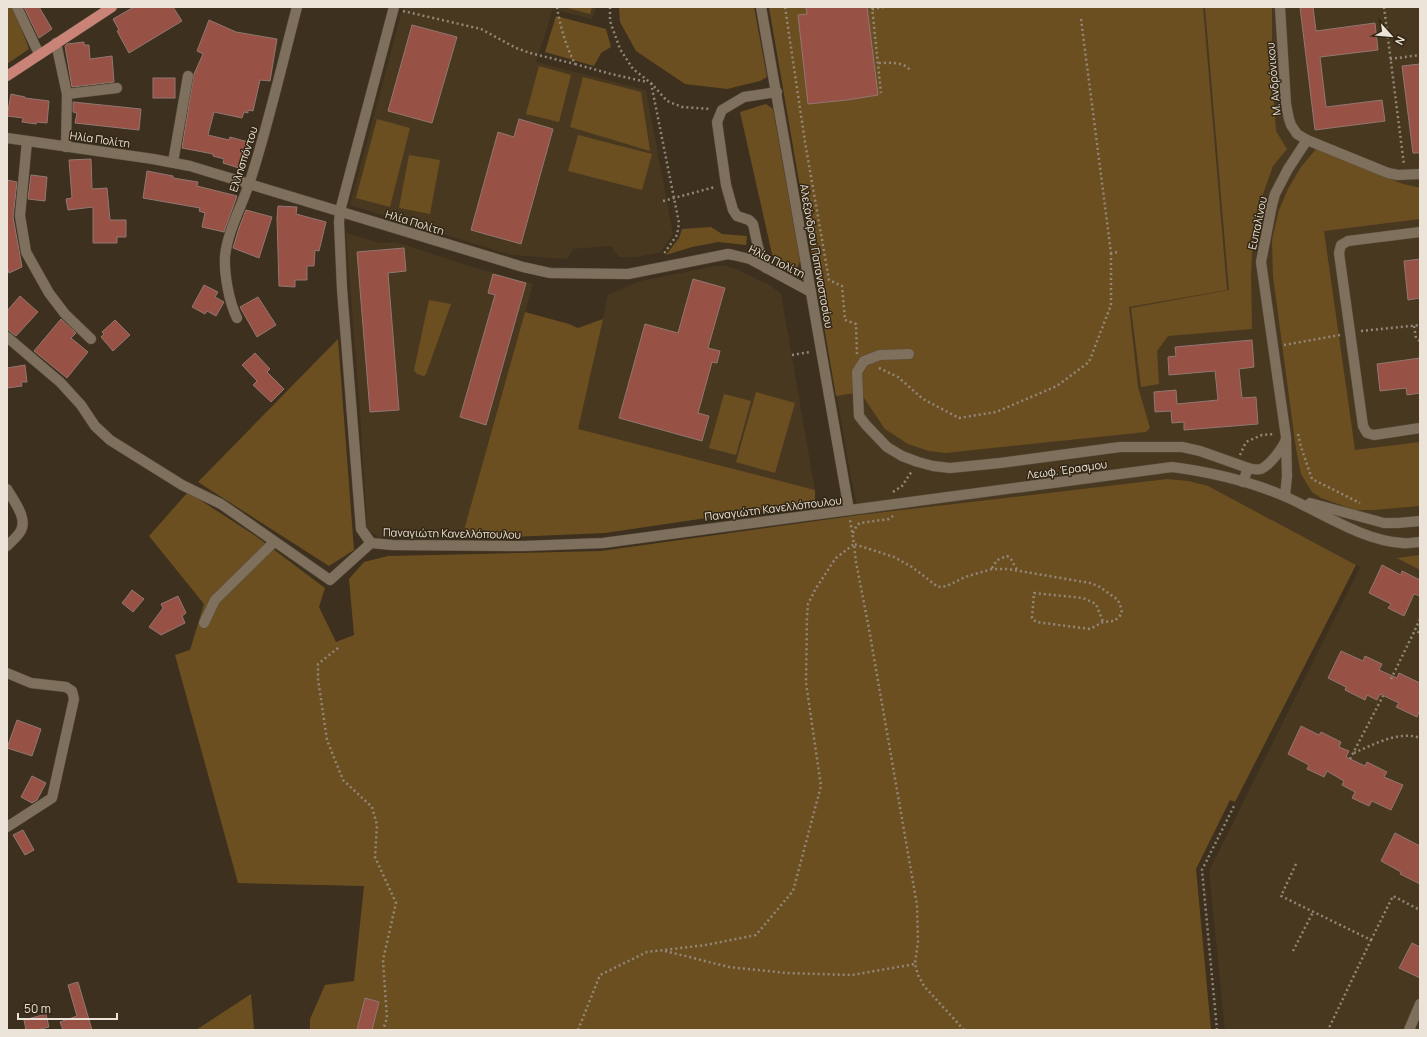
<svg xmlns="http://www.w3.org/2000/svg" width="1427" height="1037" viewBox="0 0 1427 1037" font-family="Manrope,sans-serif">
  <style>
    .built { fill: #493820 }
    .green { fill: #6c4f20 }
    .building { fill: #985145; stroke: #927772 }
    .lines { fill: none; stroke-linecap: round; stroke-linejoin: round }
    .minor-casing { stroke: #574d3d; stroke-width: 11 }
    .major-casing { stroke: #574d3d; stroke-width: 11 }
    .path { stroke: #928779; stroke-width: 2.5; stroke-dasharray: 2 3; stroke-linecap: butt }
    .minor { stroke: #7e705c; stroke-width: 10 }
    .major { stroke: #ca8477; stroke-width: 10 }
    .labels { text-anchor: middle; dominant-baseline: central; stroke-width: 3; stroke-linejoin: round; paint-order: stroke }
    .street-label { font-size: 11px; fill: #ece4d9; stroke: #322614 }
  </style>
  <rect width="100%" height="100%" fill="#3d301e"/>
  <!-- built -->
  <g class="built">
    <path d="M403 7H596L592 19 553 9 536 62 646 90 673 234 661 252 637 257H619L611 246 573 249 567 259 512 255 350 205Z"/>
    <path d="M769 7H1420V1030H1225L1209 871 1360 567 1208 486 1189 481 1167 479 859 515 851 477Z"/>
    <path d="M346 233 380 243 396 242 469 266 533 284 462 537 380 538 370 531 367 527 360 410Z"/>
    <path d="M716 266H727L736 269 770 285 781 294 815 490 577 429 608 295 640 281Z"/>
  </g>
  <!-- green -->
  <g class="green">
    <path d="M7 7H13L29 49 7 64Z"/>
    <path d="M564 7H592L590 14Z"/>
    <path d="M619 7H754L767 77 760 81 727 89 685 84 636 51 620 22Z"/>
    <path d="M769 7H1203L1227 290 1129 307 1138 387 1150 428 1146 432 945 453 929 451 908 444 885 429 860 392 836 396Z"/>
    <path d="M1205 7H1272V74L1276 131 1287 149 1273 166 1263 194 1253 232 1251 275 1252 329 1168 336 1157 351 1159 384 1141 387 1131 308 1229 290Z"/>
    <path d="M556 16 606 29 611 47 601 53 594 66 545 52Z"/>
    <path d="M539 66 571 75 559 122 526 114Z"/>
    <path d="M583 77 641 92 650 151 570 127Z"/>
    <path d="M766 104 773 109 800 261 798 267C785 267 780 266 772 254L740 112Z"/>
    <path d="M377 119 410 128 390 207 356 198Z"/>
    <path d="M578 135 652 154 642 190 568 171Z"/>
    <path d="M1317 148 1403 184 1416 187H1420V219L1324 231 1355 450 1420 442V506L1373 510H1355L1321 498 1312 492 1301 474 1296 449 1273 276 1272 240 1279 210 1288 189 1301 167Z"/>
    <path d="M409 155 440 160 430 214 399 208Z"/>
    <path d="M711 227 722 234 747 236 746 245 718 242 692 247 666 255 679 238 682 229Z"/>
    <path d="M429 300 451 304 426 374 424 376 417 374 414 370Z"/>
    <path d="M525 312 569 324 578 328 603 319 578 429 815 490V502L605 533 511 537H462Z"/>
    <path d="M338 339 354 550 329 566 198 482Z"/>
    <path d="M756 392 795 403 775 473 736 462Z"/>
    <path d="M724 394 751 401 736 455 709 448Z"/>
    <path d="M1167 479 1189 481 1208 486 1356 565 1235 802 1230 800 1196 869 1211 1030H310V1019L325 985 354 981 364 886 238 883 175 655 190 650 204 604 149 536 188 492 257 537 325 588 319 607 336 642 354 635 349 579 364 562 388 556 601 551 859 515Z"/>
    <path d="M1420 555V570L1397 558Z"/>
    <path d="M251 994 254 1030H196Z"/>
  </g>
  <!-- building -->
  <g class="building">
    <path d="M24 7H39L52 29 39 38Z"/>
    <path d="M134 7H173L182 21 129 53 117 31 119 30 113 19Z"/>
    <path d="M806 7H867L878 95 847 100 808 104 798 15 807 14Z"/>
    <path d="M1300 7H1313L1316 31 1375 23 1378 50 1320 57 1326 107 1382 100 1385 121 1315 130Z"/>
    <path d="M209 20 236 32 277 39 270 81 260 80 253 111 248 110V113L244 112 242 118 214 112 208 135 229 140 230 137 248 142 246 152H247L242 169 223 163 224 159 213 156V154L182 148 194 74 203 54 197 51Z"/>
    <path d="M412 25 457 37 432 123 388 111Z"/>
    <path d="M84 42V45H89L90 59 112 56 114 82 72 87 65 46 67 44Z"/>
    <path d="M1420 64V153H1413L1402 66Z"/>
    <rect x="153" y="78" width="22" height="20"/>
    <path d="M11 94 25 97V98L49 101 47 123 37 122 36 124 22 122 23 118 7 116Z"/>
    <path d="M73 102 141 109 139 130 75 123 77 113 73 112Z"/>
    <path d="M519 119 553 129 521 244 471 230 498 132 514 137Z"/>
    <path d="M91 159 92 189 107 188 110 220H126V237H117V243H93V207L68 210 66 199 72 198 69 160Z"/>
    <path d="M147 171 173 176V178L198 182 197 186 237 196 224 232 202 227 205 213 199 211 200 208 143 198Z"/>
    <path d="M31 175 47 177 45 201 28 199Z"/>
    <path d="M7 180 17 182 13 217 22 267 9 273 7 267Z"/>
    <path d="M278 206 297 207 296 214 326 222 319 251 315 250 314 266H307V280H295V287L279 286 277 218Z"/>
    <path d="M246 210 272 217 259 258 233 248 239 228Z"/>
    <path d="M404 248 406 271 388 273 399 410 370 412 357 252Z"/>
    <path d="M1420 259V298L1408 300 1404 261Z"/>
    <path d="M493 274 526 283 486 425 460 417 495 295 488 293Z"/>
    <path d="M693 279 725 288 708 348 720 351 717 363 712 362 698 413 709 416 702 441 619 418 645 324 678 333Z"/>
    <path d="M204 285 218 292 215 297 224 302 216 316 207 311 205 314 192 307Z"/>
    <path d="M20 296 38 312 16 336 7 329V311Z"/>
    <path d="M258 297 276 325 257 337 240 307Z"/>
    <path d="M61 319 76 333 71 338 88 352 67 378 34 351Z"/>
    <path d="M115 320 130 335 113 351 101 337 104 334 102 332Z"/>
    <path d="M1252 340 1254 367 1239 369 1242 398 1256 397 1258 424 1184 430V422L1172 423 1171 411 1155 412 1154 392 1176 390 1177 404 1218 400 1215 371 1169 375 1168 357 1176 356 1175 347Z"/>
    <path d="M255 353 270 369 267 372 284 389 271 402 253 385 257 381 242 365Z"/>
    <path d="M1420 358V393L1407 395 1406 388 1380 391 1377 364Z"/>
    <path d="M25 365 27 382H21L22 386 7 388V368Z"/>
    <path d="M1382 565 1401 575 1402 571 1420 580V596L1414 594 1404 616 1388 608 1391 604 1369 593Z"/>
    <path d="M132 590 144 599 133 612 122 603Z"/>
    <path d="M178 596 186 613 182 616 185 623 161 635 149 627 163 608 161 604Z"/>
    <path d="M1341 651 1363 661 1365 656 1382 664 1379 670 1397 678 1399 673 1420 683V709L1417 717 1396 707 1399 703 1380 694 1377 700 1367 695 1365 700 1345 690 1346 687 1328 678Z"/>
    <path d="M17 720 41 729 32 756 7 748Z"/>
    <path d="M1301 726 1319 735 1321 732 1341 742 1339 747 1349 751 1346 757 1365 766 1367 762 1387 772 1384 777 1403 785 1391 810 1372 801 1369 806 1352 798 1355 792 1342 785 1344 781 1327 771 1324 777 1307 769 1309 765 1288 754Z"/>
    <path d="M32 776 46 783 37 800 32 803 21 797Z"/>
    <path d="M23 830 34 850 25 855 13 835Z"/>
    <path d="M1395 833 1420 846V884L1400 874 1401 872 1381 861Z"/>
    <path d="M1412 943 1420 947V978L1399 968Z"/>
    <path d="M78 982 92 1030H63L60 1022 77 1016 68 985Z"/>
    <path d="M365 998 379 1002 372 1030H357Z"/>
    <path d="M46 1014 49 1027 37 1030H26L24 1020Z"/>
  </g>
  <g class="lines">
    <!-- minor casing -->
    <g class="minor-casing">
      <g id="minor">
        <path d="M17 7 39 54"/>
        <path d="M761 7 849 510"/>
        <path d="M1280 7 1286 104 1289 119 1291 125 1297 134 1307 140 1388 173 1398 175 1420 174"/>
        <path d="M56 43 67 94"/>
        <path d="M7 138 153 159 190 166 523 267 550 273 628 274 728 254 733 255 750 259 811 292"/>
        <path d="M27 141 20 216 26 252 49 293 65 314 91 339"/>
        <path d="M66 147 67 94 117 88"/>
        <path d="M173 162 188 76"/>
        <path d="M1420 232 1348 241 1341 245 1339 253 1363 426 1367 433 1374 435 1420 428"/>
        <path d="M766 268 758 247 753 224 749 220 737 216 733 210 726 185 717 122 722 110 744 97 777 92"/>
        <path d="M237 318C229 302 224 274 225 256 228 229 243 204 251 178 269 122 282 64 297 7"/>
        <path d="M7 337 60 382 81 405 95 426 110 440 182 485 221 504 330 580 371 543 392 545 524 546 603 543 1172 467C1210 472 1249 481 1284 496 1321 512 1361 540 1402 543 1408 544 1414 542 1420 542"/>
        <path d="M909 354 880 355 864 361 857 372 859 416 866 425 887 447 902 456 918 462 933 466 950 468 1000 463 1120 447H1182L1200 451 1248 468 1243 482"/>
        <path d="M1248 468C1252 469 1257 470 1261 469 1270 465 1283 448 1286 439"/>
        <path d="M7 489C13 500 29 519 20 532 17 537 11 542 7 546"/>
        <path d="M1285 496 1287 476 1286 437 1261 262 1272 205 1275 194 1288 169 1307 140"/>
        <path d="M1310 503 1384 523H1398L1420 521"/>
        <path d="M371 543 361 529 342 289 339 222 340 211 394 7"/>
        <path d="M204 623 215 600 274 542"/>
        <path d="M7 673 31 683 66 687 72 691 74 699 52 798 7 827"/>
        <path d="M1409 1030 1420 1004"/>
      </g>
    </g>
    <!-- major casing -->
    <g class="major-casing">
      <path id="major" d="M7 76 112 7"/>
    </g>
    <!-- path -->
    <g class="path">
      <path d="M557 7C560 26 566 46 575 64L611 74 647 82"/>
      <path d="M610 7V21L620 49 633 69 651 83 667 101 682 107 711 109"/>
      <path d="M785 7 805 142 829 280 842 286 845 320 856 324 857 354"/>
      <path d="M872 7 881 93"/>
      <path d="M1384 7 1404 165"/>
      <path d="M872 9 884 7"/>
      <path d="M403 11 481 29 516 48 530 53 575 64"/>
      <path d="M1081 19 1111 253 1118 252"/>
      <path d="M1390 59 1420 55"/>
      <path d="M879 63C889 63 903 61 910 70"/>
      <path d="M651 83 679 223 677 235 663 255"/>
      <path d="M663 201 715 187"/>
      <path d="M1414 326 1416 338 1420 341"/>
      <path d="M1361 331 1420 325"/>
      <path d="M1284 345 1340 335"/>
      <path d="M792 355 810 352"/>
      <path d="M879 368 898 377 923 399 959 418 996 412 1057 386 1089 362 1111 305V253"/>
      <path d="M1298 434 1301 447 1312 479 1360 503"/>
      <path d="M1240 455 1246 442 1262 435 1275 434"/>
      <path d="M893 492 902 486 912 471"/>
      <path d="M853 533 857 525 860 523 889 519 893 516"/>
      <path d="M992 568 997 560 1007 556C1014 560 1013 566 1018 570"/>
      <path d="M1420 619 1415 630 1420 633"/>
      <path d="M338 648 318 664V679L327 740 343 780 372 807 377 825 375 857 396 903 383 960 387 1018 383 1030"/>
      <path d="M1391 679 1415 630"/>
      <path d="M1354 753C1372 745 1400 730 1420 738"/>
      <path d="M1350 759 1383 696"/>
      <path d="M1296 864 1281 896 1371 940 1328 1030"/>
      <path d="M1371 940 1393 896 1420 910"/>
      <path d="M665 951 729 967 786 973 852 975 915 964"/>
      <path d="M1293 951 1313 912"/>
      <path d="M578 1030 600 975 647 952 706 945 756 935 793 891 821 786 806 683 807 616 808 604 815 590 831 565 836 558 854 544 850 520"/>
      <path d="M964 1030 924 986 918 975 915 964 918 941 917 905 869 629 856 562 854 544 894 557 912 567 938 587 947 586 965 577 992 569H1008L1090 583 1100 587 1118 600 1121 608 1122 613 1119 617 1114 621 1103 622 1090 629 1036 622 1032 618 1034 593 1083 598 1096 604 1103 622"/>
      <path d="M1217 1030 1202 870 1234 806"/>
    </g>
    <!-- minor -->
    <use href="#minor" class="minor"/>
    <!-- major -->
    <use href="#major" class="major"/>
  </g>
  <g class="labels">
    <!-- street labels -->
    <g class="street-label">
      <text transform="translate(1273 79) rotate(-95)">Μ. Ανδρόνικου</text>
      <text transform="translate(100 139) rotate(8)">Ηλία Πολίτη</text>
      <text transform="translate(243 159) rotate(-72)">Ελλησπόντου</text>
      <text transform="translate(415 222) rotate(17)">Ηλία Πολίτη</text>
      <text transform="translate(1257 223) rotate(-78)">Ευπαλίνου</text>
      <text transform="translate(817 256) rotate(80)">Αλεξάνδρου Παπαναστασίου</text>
      <text transform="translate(777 261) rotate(26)">Ηλία Πολίτη</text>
      <text transform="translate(1067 469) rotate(-8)">Λεωφ. Έρασμου</text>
      <text transform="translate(773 508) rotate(-7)">Παναγιώτη Κανελλόπουλου</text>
      <text transform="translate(452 533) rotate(1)">Παναγιώτη Κανελλόπουλου</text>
    </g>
  </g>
  <!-- border -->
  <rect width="1427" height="1037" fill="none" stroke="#ece4d9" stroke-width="16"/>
  <!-- north arrow -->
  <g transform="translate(1391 36) rotate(117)" stroke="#322614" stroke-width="3" paint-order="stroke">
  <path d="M0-3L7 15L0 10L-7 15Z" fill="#ece4d9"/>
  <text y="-6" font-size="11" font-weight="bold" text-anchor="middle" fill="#ece4d9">N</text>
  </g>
  <!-- scale -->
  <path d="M18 1013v6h99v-6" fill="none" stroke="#ece4d9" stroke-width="2"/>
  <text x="24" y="1013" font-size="12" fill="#ece4d9" stroke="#322614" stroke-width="3" paint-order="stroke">50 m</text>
</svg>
